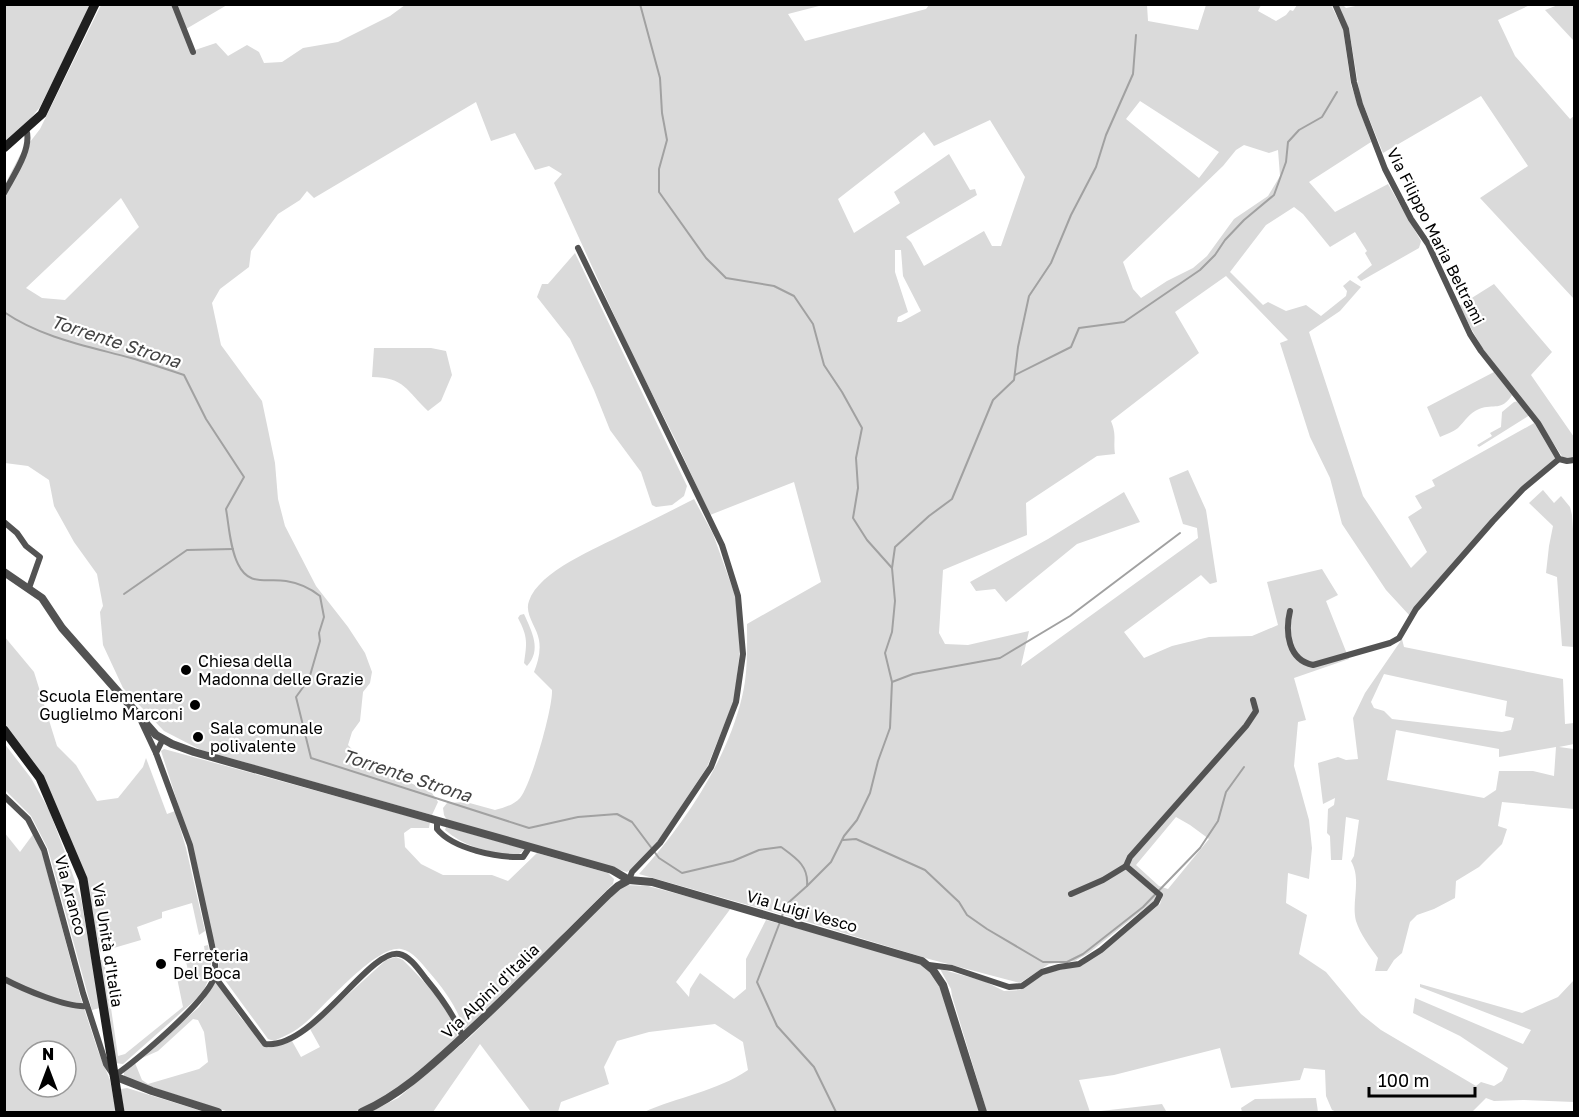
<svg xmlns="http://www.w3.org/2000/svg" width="1579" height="1117" viewBox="0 0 1579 1117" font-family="'Golos Text',sans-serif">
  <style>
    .green { fill: #dadada; fill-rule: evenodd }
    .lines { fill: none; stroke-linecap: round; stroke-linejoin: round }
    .stream { stroke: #a1a1a1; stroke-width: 2 }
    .minor { stroke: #535353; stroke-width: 6 }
    .tertiary { stroke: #535353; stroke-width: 8 }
    .secondary { stroke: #202020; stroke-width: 9 }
    .poi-dot { fill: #000; stroke: #fff; stroke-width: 2 }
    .labels { text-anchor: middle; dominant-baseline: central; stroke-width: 4.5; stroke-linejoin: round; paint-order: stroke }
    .street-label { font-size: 16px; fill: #000; stroke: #fff }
    .poi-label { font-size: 16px; fill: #000; stroke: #fff; text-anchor: start }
    .water-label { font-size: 18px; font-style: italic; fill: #424242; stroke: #fff }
  </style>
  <rect width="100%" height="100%" fill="#fff"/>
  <!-- green -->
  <g class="green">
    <path d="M1365 4 1530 5 1498 20 1515 56 1570 119 1574 116V299L1480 198 1528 166 1481 96 1383 153 1360 96 1349 29 1338 5H1343L1346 8Z"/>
    <path d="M5 5H91L40 107 26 124 5 142Z"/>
    <path d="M101 5H227L186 29 195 50 216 43 228 56 247 45 259 52 264 63 282 62 303 48 338 42 390 16 405 5H818L819 6 788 14 805 41 926 9 929 5H1147L1148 21 1198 30 1206 5 1229 6V5H1261L1258 11 1276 21 1286 15 1290 10 1293 11 1297 5H1331L1343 29 1351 85 1371 142 1309 182 1335 212 1388 184 1421 241 1419 248 1361 281 1357 277 1372 265 1365 253 1367 251 1355 232 1330 247 1303 214 1294 207 1266 225 1230 272 1263 305 1268 302 1286 311 1306 305 1321 316 1346 296 1347 291 1343 286 1350 280 1361 287 1340 311 1309 332 1363 496 1411 568 1427 552 1408 517 1422 508 1415 496 1435 486 1432 480 1536 422 1556 457 1555 460 1522 489 1410 616 1386 590 1342 524 1330 478 1310 437 1280 343 1288 340 1226 276 1175 312 1199 353 1111 421C1117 436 1113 439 1115 454L1097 456 1026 503 1027 535 943 570 939 633 945 644 968 645 1029 631 1021 666 1198 538 1197 528 1183 524 1169 478 1188 470 1206 510 1217 582 1210 584 1201 575 1124 632 1144 658 1172 646 1209 637 1252 636 1278 625 1267 582 1322 569 1338 595 1326 601 1349 659 1294 678 1306 720 1298 722 1294 766 1309 820 1312 848 1309 879 1288 873 1286 903 1307 915 1299 954 1326 972 1361 1014 1381 1030 1476 1086 1481 1082 1494 1086 1502 1081 1508 1068 1460 1036 1413 1013 1415 998 1523 1044 1531 1030 1420 987V984L1522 1013 1558 997 1574 980V1102L1523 1100 1494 1101 1486 1098 1472 1112H1337L1332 1110 1326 1096 1325 1070 1304 1068 1300 1080 1231 1088 1220 1048 1114 1075 1079 1080 1090 1112H987L952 996 951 989 940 969 984 981 1004 991 1020 990 1046 973 1083 965 1160 904 1162 898 1159 897 1089 953 1075 961 1049 964 1020 983 929 959 798 919 639 874C683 826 727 761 742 697 748 673 747 648 747 624L821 582 794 482 710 515 676 441 631 352 554 183 562 174 549 166 535 170 515 133 491 141 476 102 314 198 307 191 300 200 278 214 251 251 249 267 220 289 212 303 221 345 262 401 275 463 278 499 285 526 316 586 348 627 365 653 372 672 370 683 363 692 360 721 352 732 348 745 362 760 432 793 438 802 432 815 201 750 164 731 123 688 103 645 100 612 103 606 97 574 74 542 54 506 49 480 28 466 5 463 4 186 20 155 40 129ZM1140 101 1219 152 1199 178 1126 119ZM990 120 1025 177 1001 246H992L984 231 924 266 911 242 906 237 977 195 975 189 970 190 949 154 894 192 900 203 854 233 838 199 924 132 934 146ZM1244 145 1269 153 1278 150 1280 176 1268 196 1234 219 1207 256 1193 268 1167 281 1141 298 1133 289 1123 262 1223 166 1236 150ZM121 198 139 227 65 300 42 298 26 288ZM895 250H901L903 276 921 311 901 322H897L898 317 908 312 895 272ZM1176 817 1190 825 1209 839 1168 889 1159 886 1136 865Z"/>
    <path d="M1558 5H1574V41L1545 10Z"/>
    <path d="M575 253 687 486 684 496 672 505 656 507 652 505 641 472 610 430 594 390 570 339 537 297 542 284H548Z"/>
    <path d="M1494 284 1552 352 1531 375 1574 437V457L1563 458 1539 421 1483 350 1459 306Z"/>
    <path d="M374 348H431L446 351 452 375 441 401 428 411C407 391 404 377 372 377Z"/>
    <path d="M1494 372 1512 395C1501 412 1495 403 1479 409 1469 413 1465 421 1458 428 1453 432 1446 434 1440 437L1427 407Z"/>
    <path d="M1519 401 1530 415 1479 447 1477 445 1492 436 1490 433 1501 427 1502 412 1514 402Z"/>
    <path d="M1543 490 1554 503 1561 496 1570 507 1572 515 1574 543V647L1562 646 1557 577 1546 573 1549 546 1553 526 1529 503Z"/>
    <path d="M1124 492 1140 522 1077 544 1006 602 995 589 976 591 970 582 1048 539Z"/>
    <path d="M694 499 713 534 736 598 740 650 734 701 707 767 657 843 644 859 627 872 448 822 444 815 443 808 447 803 466 802 495 810C503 808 514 805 520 798 531 785 553 708 552 690L534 672C538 662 541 651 539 640 537 627 524 614 529 601 539 571 597 548 624 534 648 522 671 511 694 499Z"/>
    <path d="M524 614C532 632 542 650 527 666L524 663C527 643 528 637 518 618L520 615Z"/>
    <path d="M4 636 34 672 57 746 76 765 97 801 118 798 143 767 146 758 167 814 175 811 186 848 205 931 199 935 192 903 162 912V918L137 927 141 940 100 952 85 878 66 827 5 727Z"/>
    <path d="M1402 639 1404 647 1563 679 1565 724 1574 723V744L1559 747 1574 749V809L1502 802 1498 826 1507 829 1502 844 1479 867 1456 881 1455 898 1434 909 1417 915 1410 922 1402 953 1394 960 1387 971H1375L1378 958C1370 947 1360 934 1356 921 1351 901 1362 880 1351 861L1354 856 1359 820 1346 817 1342 860H1331L1330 836 1327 833 1328 809 1334 805 1335 798 1323 804 1318 763 1338 757 1346 760 1358 759 1353 718 1365 693ZM1384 674 1507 701 1505 716 1514 718 1511 730 1502 732 1392 719 1384 711 1374 708 1371 702ZM1396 730 1499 749V757L1556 747 1554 776 1533 771H1499L1496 790 1484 798 1387 780Z"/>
    <path d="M4 743 31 778 49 810 66 855 81 899 100 1008 92 1010 48 849 31 816 5 790Z"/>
    <path d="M164 749 430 822 429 828H411L404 833 405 847 421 864 443 875H492L508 881 537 853 608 873 614 879 613 884 465 1031C458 1009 444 989 429 972 422 964 413 951 401 949 376 945 325 1006 305 1023 296 1031 285 1036 274 1041L268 1039 219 972V958L209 924 196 860 161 751Z"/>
    <path d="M446 827 525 849 518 855C493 854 464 847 445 830Z"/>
    <path d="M4 832 20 852 34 833 42 852 80 996 98 1051 110 1080 116 1112H5ZM30 1051H66V1087H30Z"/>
    <path d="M625 885 648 886 731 908 676 982 689 997 690 989 700 973 734 999 746 989V959L766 920 905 957 921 964 932 974 938 983 944 996 980 1112H644C678 1097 717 1091 748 1070L743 1042 715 1024 649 1032 617 1041 604 1067 609 1084 561 1102 558 1112H531L480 1044 433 1112H370L398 1098 470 1037 613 894Z"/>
    <path d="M208 945 211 962 210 976 202 994 123 1064 115 1063 100 960H104L118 1056 125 1054 183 1007 176 973 188 970 186 962 192 959 193 962 206 960 204 946Z"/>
    <path d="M396 957 403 960C425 982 449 1007 458 1037L414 1076 385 1097 355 1112H229L130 1080 124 1076V1071L135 1063 142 1080 148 1084 199 1069 208 1062 204 1032 198 1020 193 1019 158 1051 140 1059 199 1007 216 981 240 1017 268 1048 292 1041 301 1057 320 1047 310 1029 386 960Z"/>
    <path d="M127 1088 205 1112H124L121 1089Z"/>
    <path d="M1316 1098 1318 1112H1242L1241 1108 1255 1099Z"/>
    <path d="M1162 1104 1166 1111 1162 1112H1092Z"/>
  </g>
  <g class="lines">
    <!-- stream -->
    <g class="stream">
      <path d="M640 4 660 78 662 113 667 140 659 169V192L706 258 726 278 774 286 794 296 813 324 824 365 842 392 862 428 856 458 858 488 853 518 867 540 892 568 895 601 892 632 885 653 892 682 890 728 878 761 870 793 857 820 844 836 831 862 807 886"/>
      <path d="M4 312C42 338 87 346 131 358 148 363 166 369 184 375L206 419 244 477 226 509C229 526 230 548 238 564 249 587 266 578 286 581 299 583 310 588 320 596L324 617 319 633 320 641 309 679 296 697 311 758 529 828 578 817 617 814 632 822 659 858 682 873 733 861 759 850 781 847C796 858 809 866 807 886L788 903 782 916"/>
      <path d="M1015 375 1071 347 1079 328 1124 322 1200 270 1215 255 1225 240 1244 220 1274 195 1286 162 1288 142 1299 130 1322 117 1337 92"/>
      <path d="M892 568 895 547 929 516 952 499 993 400 1014 380 1018 347 1029 296 1051 263 1071 215 1096 167 1106 135 1133 74 1136 35"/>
      <path d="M124 594 187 550 233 549"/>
      <path d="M892 682 913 674 1000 658 1070 616 1180 533"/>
      <path d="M843 840 856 839 925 870 959 902 967 915 987 929 1043 962H1067L1083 954 1143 907 1200 848 1218 821 1226 792 1244 767"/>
      <path d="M780 922 757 982 777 1026 814 1067 836 1112"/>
    </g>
    <!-- minor -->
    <g class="minor">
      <path d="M174 4 193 52"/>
      <path d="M1335 4 1346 29 1354 82 1360 104 1385 169 1411 219 1428 244 1470 334 1481 351 1538 423 1559 459"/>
      <path d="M4 193C13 176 33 148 26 129"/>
      <path d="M578 248 722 545 738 596 743 654 736 702 711 767 660 843 632 872 629 880"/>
      <path d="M4 522 17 533 26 546 40 557 29 588"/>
      <path d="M1290 611C1285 632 1288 660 1313 665L1390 643 1399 638 1416 609 1493 521 1523 489 1559 459 1567 461 1574 460"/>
      <path d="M141 721 156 753"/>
      <path d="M4 796 28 819 44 850 83 993 106 1064 114 1076C137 1060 205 1003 214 978 216 973 215 965 215 959L190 845 156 753 163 739"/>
      <path d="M437 821V829C453 849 498 858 523 857L529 848"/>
      <path d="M1071 894 1103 880 1126 866"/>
      <path d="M929 965 952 968 1009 987 1022 986 1042 972 1059 967 1079 964 1101 950 1156 903 1160 895 1126 866 1130 857 1246 726 1256 711 1253 700"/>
      <path d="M215 977 265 1044C313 1050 369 948 399 954 410 956 419 970 426 979 441 997 454 1015 463 1037"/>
      <path d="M4 979C23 989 67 1008 87 1006"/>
    </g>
    <!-- tertiary -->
    <g class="tertiary">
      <path d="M4 572 42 598 62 628 156 735 172 744 194 752 612 870 629 880 652 882 922 961 933 970 943 985 983 1112"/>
      <path d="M114 1076 152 1091 218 1112"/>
      <path d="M362 1112C402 1094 432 1065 465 1035 514 990 561 941 609 894L618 886 629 880"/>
    </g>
    <!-- secondary -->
    <g class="secondary">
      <path d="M4 148 42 114 95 4"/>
      <path d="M4 730 40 778 83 879 120 1112"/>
    </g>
  </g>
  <!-- markers -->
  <g class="poi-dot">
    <circle cx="186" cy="670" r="6"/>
    <circle cx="195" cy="705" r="6"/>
    <circle cx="198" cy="737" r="6"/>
    <circle cx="161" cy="964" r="6"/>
  </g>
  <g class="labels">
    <!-- street labels -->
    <g class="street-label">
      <text transform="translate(1436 236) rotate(63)">Via Filippo Maria Beltrami</text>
      <text transform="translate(71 895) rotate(75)">Via Aranco</text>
      <text transform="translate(802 911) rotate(16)">Via Luigi Vesco</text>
      <text transform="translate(108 945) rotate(81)">Via Unità d'Italia</text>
      <text transform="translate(490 991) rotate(-44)">Via Alpini d'Italia</text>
    </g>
    <!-- poi labels -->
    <g class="poi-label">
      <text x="198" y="661">Chiesa della<tspan x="198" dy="18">Madonna delle Grazie</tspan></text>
      <text x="183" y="696" text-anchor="end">Scuola Elementare<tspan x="183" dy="18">Guglielmo Marconi</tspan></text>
      <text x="210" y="728">Sala comunale<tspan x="210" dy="18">polivalente</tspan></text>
      <text x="173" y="955">Ferreteria<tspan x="173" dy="18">Del Boca</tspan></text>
    </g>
    <!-- water labels -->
    <g class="water-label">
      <text transform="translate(116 341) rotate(18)">Torrente Strona</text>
      <text transform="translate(407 775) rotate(18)">Torrente Strona</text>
    </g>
  </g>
  <!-- border -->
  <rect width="1579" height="1117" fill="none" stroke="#000000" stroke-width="12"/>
  <!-- north arrow -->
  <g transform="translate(48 1069)"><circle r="28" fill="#ffffff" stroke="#999999" stroke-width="1.5"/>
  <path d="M0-4.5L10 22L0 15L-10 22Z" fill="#000000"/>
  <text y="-9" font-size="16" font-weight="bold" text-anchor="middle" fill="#000000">N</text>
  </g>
  <!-- scale -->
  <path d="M1369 1087v9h106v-9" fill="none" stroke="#000000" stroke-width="3"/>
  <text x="1378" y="1087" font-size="18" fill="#000000" stroke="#ffffff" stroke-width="4.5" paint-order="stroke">100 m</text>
</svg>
